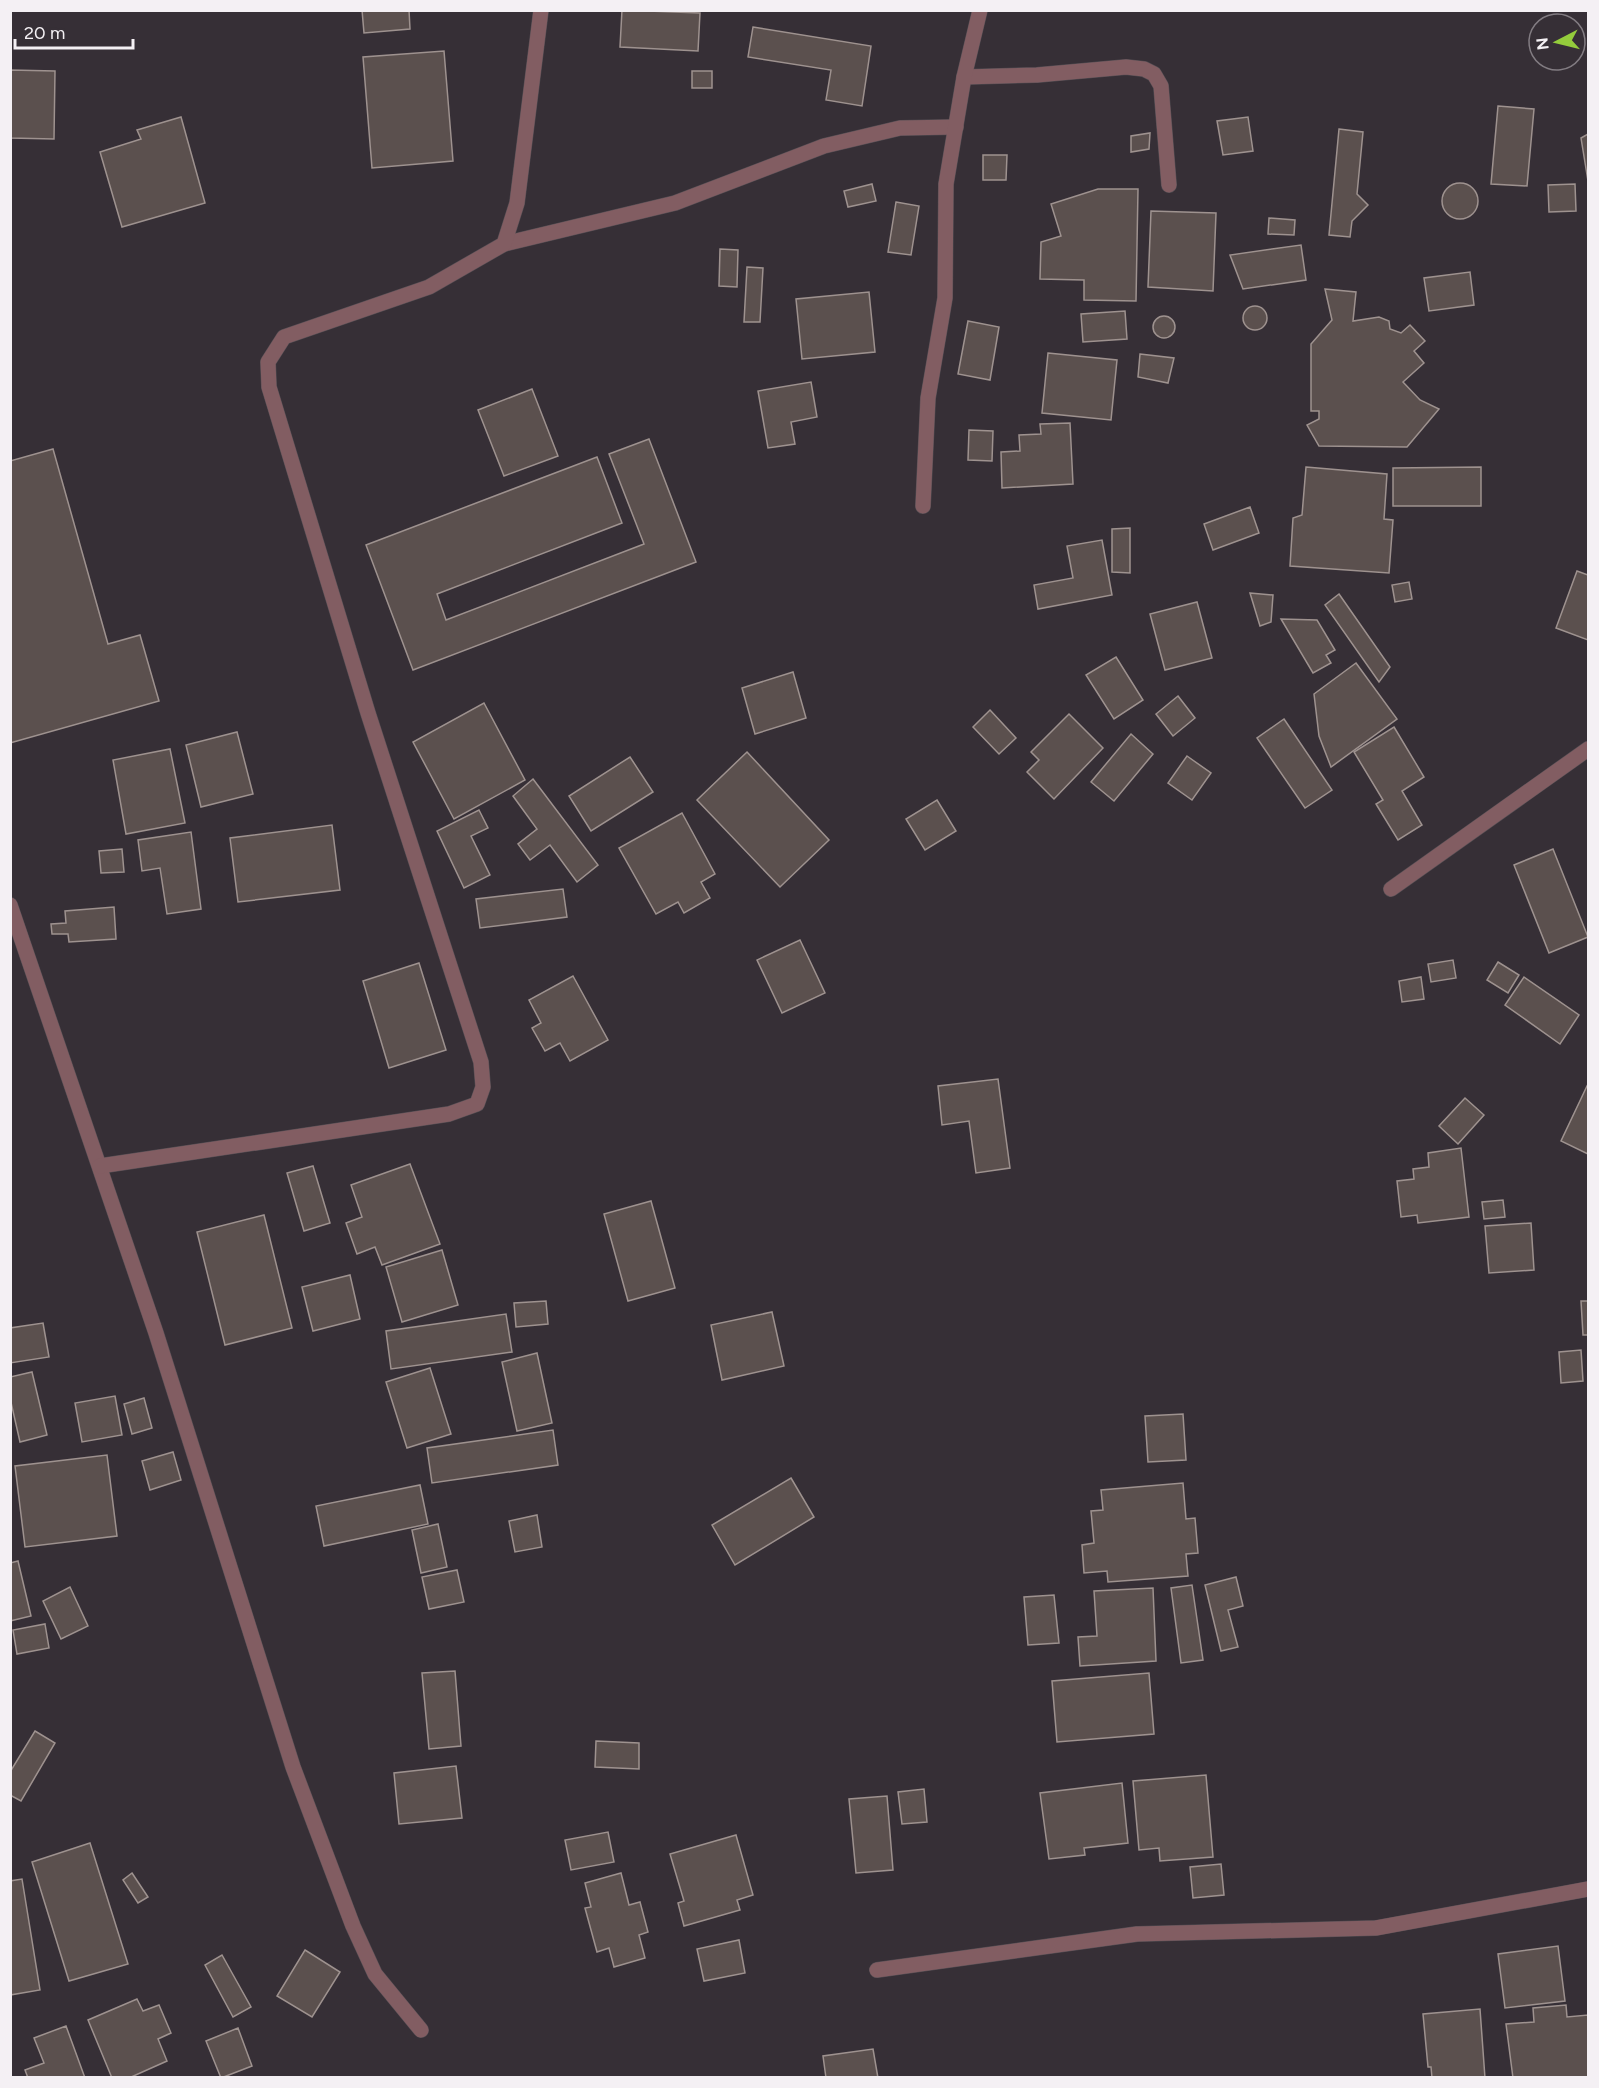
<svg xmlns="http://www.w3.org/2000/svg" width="1599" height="2088" viewBox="0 0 1599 2088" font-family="Figtree,sans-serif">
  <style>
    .building { fill: #5b504e; stroke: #9e928f; stroke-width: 1.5 }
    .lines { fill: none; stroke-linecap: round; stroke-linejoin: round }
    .minor-casing { stroke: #544e54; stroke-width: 16 }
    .minor { stroke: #825d62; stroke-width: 15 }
  </style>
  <rect width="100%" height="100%" fill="#362f36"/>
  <!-- building -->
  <g class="building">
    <path d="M362 10H409L410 29 364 33Z"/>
    <path d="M622 10 700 13 698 51 620 47Z"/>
    <path d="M753 27 871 46 862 106 826 100 831 70 748 57Z"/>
    <path d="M444 51 453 161 372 168 363 57Z"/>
    <path d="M10 70 55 71 54 139 10 138Z"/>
    <rect x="692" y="71" width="20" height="17"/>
    <path d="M1498 106 1534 109 1527 186 1491 184Z"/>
    <path d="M181 117 205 203 122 227 100 152 141 139 137 130Z"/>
    <path d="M1248 117 1253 151 1223 155 1217 121Z"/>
    <path d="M1339 129 1363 132 1357 194 1368 205 1352 221 1350 237 1329 235Z"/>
    <path d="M1150 133 1149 149 1131 152V136Z"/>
    <path d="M1588 134V181L1581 138Z"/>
    <path d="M983 155H1007L1006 180H983Z"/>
    <circle cx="1460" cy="201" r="18"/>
    <path d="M872 184 876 201 848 207 844 191Z"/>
    <path d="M1575 184 1576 211 1549 212 1548 185Z"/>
    <path d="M1098 189H1138L1136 301 1084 300V280L1040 279 1041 242 1061 236 1051 204Z"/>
    <path d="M896 202 919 206 911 255 888 252Z"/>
    <path d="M1151 211 1216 213 1213 291 1148 287Z"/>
    <path d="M1269 218 1295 220 1294 235 1268 234Z"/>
    <path d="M1301 245 1306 280 1243 289 1230 255Z"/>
    <path d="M720 249 738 250 737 287 719 286Z"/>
    <path d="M747 267 763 268 760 322H744Z"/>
    <path d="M1470 272 1474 305 1429 311 1424 278Z"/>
    <path d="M1325 289 1356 292 1353 321 1379 317 1389 321 1390 329 1401 333 1410 325 1425 341 1414 351 1424 363 1403 382 1420 400 1439 409 1407 447 1319 446 1307 425 1319 419V411H1311V344L1332 320Z"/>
    <path d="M869 292 875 352 802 359 796 299Z"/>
    <circle cx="1255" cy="318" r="12"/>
    <path d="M1125 311 1127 339 1083 342 1081 314Z"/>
    <circle cx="1164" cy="327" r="11"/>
    <path d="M968 321 999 327 990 380 958 374Z"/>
    <path d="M1048 353 1117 360 1111 420 1042 413Z"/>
    <path d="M1140 354 1174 358 1168 383 1138 377Z"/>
    <path d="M811 382 817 417 791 422 795 444 768 448 758 391Z"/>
    <path d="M532 389 558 456 504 476 478 410Z"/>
    <path d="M1070 423 1073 484 1002 488 1001 452 1020 451 1019 435 1041 434 1040 424Z"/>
    <path d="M969 430 993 431 992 461 968 460Z"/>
    <path d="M649 439 696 562 413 670 366 545 597 457 622 523 437 594 446 620 644 544 609 454Z"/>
    <path d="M53 449 108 644 140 635 159 701 10 743V461Z"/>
    <path d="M1306 467 1387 474 1384 519 1393 520 1389 573 1290 566 1293 518 1302 515Z"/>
    <path d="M1481 467V506H1393V468Z"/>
    <path d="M1250 507 1259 533 1213 550 1204 524Z"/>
    <path d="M1130 528V573L1112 572V529Z"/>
    <path d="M1102 540 1112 595 1038 609 1034 585 1073 578 1067 546Z"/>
    <path d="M1577 571 1588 575V640L1556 628Z"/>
    <path d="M1409 582 1412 599 1395 602 1392 585Z"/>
    <path d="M1250 593 1273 595 1271 622 1260 626Z"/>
    <path d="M1339 594 1390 667 1379 682 1325 605Z"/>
    <path d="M1197 602 1212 658 1165 670 1150 614Z"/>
    <path d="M1281 619 1317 620 1335 650 1326 655 1331 663 1313 673Z"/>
    <path d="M1116 657 1143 700 1114 719 1086 675Z"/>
    <path d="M1356 663 1397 719 1331 767 1319 736 1314 694Z"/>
    <path d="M793 672 806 718 755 734 742 688Z"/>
    <path d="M1178 696 1195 718 1173 736 1156 714Z"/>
    <path d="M484 703 525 780 454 819 413 742Z"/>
    <path d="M990 710 1016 738 999 754 973 727Z"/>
    <path d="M1069 714 1103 748 1054 799 1027 772 1039 760 1031 752Z"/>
    <path d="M1284 719 1332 790 1305 808 1257 738Z"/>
    <path d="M1394 727 1424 777 1402 791 1422 825 1398 840 1376 804 1383 800 1354 752Z"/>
    <path d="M237 732 253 794 201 807 186 745Z"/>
    <path d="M1131 734 1153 754 1114 801 1091 782Z"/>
    <path d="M170 749 185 823 126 834 113 760Z"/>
    <path d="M747 752 829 840 780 887 697 800Z"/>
    <path d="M1187 756 1211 773 1192 800 1168 783Z"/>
    <path d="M630 757 653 792 591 831 569 796Z"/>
    <path d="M533 779 598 865 577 882 550 845 530 860 518 844 537 829 513 796Z"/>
    <path d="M937 800 956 831 925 850 906 819Z"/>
    <path d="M479 810 488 828 471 836 490 875 464 888 437 831Z"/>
    <path d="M682 813 715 874 701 882 710 898 684 913 678 902 656 914 619 848Z"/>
    <path d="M332 825 340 890 238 902 230 838Z"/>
    <path d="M191 832 201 909 167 914 160 868 142 871 138 840Z"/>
    <path d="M122 849 124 872 101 873 99 851Z"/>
    <path d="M1553 849 1588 937 1549 953 1514 865Z"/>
    <path d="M563 889 567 917 480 928 476 899Z"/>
    <path d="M114 907 116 939 69 942 68 934H52L51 924 66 923 65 911Z"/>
    <path d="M800 940 825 993 782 1013 757 960Z"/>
    <path d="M1453 960 1456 978 1431 982 1428 964Z"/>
    <path d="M1498 962 1519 975 1508 993 1487 980Z"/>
    <path d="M419 963 446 1050 389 1068 363 981Z"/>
    <path d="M573 976 608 1040 570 1061 560 1043 545 1051 532 1028 541 1023 529 1000Z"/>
    <path d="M1421 977 1424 999 1402 1002 1399 981Z"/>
    <path d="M1524 977 1579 1015 1560 1044 1505 1005Z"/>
    <path d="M998 1079 1010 1168 976 1173 969 1121 942 1125 938 1086Z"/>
    <path d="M1587 1086 1588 1087V1154L1561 1141Z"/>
    <path d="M1465 1098 1484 1115 1458 1144 1439 1126Z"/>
    <path d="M1461 1148 1469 1217 1418 1223 1417 1215 1401 1217 1397 1181 1414 1179 1413 1169 1429 1167 1428 1153Z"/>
    <path d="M410 1164 440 1244 382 1265 375 1247 357 1254 346 1223 362 1217 351 1185Z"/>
    <path d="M313 1166 330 1223 304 1231 287 1173Z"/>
    <path d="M1503 1200 1505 1217 1484 1219 1482 1202Z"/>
    <path d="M651 1201 675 1288 628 1301 604 1214Z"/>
    <path d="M264 1215 292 1328 225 1345 197 1232Z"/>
    <path d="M1531 1223 1534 1270 1489 1273 1485 1226Z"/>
    <path d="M442 1250 458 1305 402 1322 386 1267Z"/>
    <path d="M350 1275 360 1319 313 1331 302 1287Z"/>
    <path d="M546 1301 548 1324 516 1327 514 1303Z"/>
    <path d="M1581 1301H1588V1335H1583Z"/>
    <path d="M772 1312 784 1366 722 1380 711 1325Z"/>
    <path d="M506 1314 512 1352 391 1369 386 1331Z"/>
    <path d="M43 1323 49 1357 10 1363V1328Z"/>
    <path d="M1581 1350 1583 1381 1561 1383 1559 1352Z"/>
    <path d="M537 1353 552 1423 517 1431 502 1362Z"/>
    <path d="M430 1368 451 1434 407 1448 386 1382Z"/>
    <path d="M32 1372 47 1435 20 1442 10 1398V1377Z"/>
    <path d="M115 1396 122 1435 82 1442 75 1403Z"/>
    <path d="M144 1398 152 1428 132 1434 124 1404Z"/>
    <path d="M1183 1414 1186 1460 1148 1462 1145 1416Z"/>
    <path d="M553 1430 558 1465 432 1483 427 1448Z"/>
    <path d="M173 1452 181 1480 150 1490 142 1461Z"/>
    <path d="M107 1455 117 1536 25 1547 15 1466Z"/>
    <path d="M791 1478 814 1517 735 1565 712 1525Z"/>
    <path d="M1183 1483 1186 1519 1195 1518 1198 1553 1186 1554 1188 1576 1108 1582 1107 1571 1084 1573 1082 1545 1094 1543 1091 1511 1103 1510 1101 1490Z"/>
    <path d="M420 1485 428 1524 324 1546 316 1506Z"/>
    <path d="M537 1515 542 1547 515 1552 509 1521Z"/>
    <path d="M438 1524 447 1567 421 1573 412 1530Z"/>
    <path d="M18 1561 31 1616 10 1621V1563Z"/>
    <path d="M457 1570 464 1602 429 1609 422 1577Z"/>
    <path d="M1236 1577 1243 1606 1228 1610 1238 1647 1221 1651 1205 1585Z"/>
    <path d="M1192 1585 1203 1660 1181 1663 1171 1588Z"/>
    <path d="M70 1587 88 1626 61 1639 43 1601Z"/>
    <path d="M1153 1588 1156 1661 1080 1666 1078 1637 1097 1636 1094 1591Z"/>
    <path d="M1054 1595 1059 1643 1028 1645 1024 1597Z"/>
    <path d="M45 1624 49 1648 17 1654 13 1630Z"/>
    <path d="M455 1671 461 1746 429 1749 422 1673Z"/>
    <path d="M1149 1673 1154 1734 1057 1742 1052 1681Z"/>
    <path d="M35 1731 55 1743 21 1801 10 1795V1772Z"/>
    <path d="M596 1741 639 1743V1769L595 1767Z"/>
    <path d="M456 1766 462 1818 399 1824 394 1773Z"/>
    <path d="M1206 1775 1213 1857 1160 1861 1159 1848 1139 1850 1133 1781Z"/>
    <path d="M1122 1783 1128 1843 1084 1848 1085 1855 1049 1859 1040 1793Z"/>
    <path d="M924 1789 927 1822 902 1824 898 1792Z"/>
    <path d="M887 1796 893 1870 856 1873 849 1799Z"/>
    <path d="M608 1832 614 1862 571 1870 565 1840Z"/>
    <path d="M736 1835 753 1895 737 1900 740 1910 684 1926 678 1903 684 1901 670 1854Z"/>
    <path d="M90 1843 128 1964 69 1981 32 1862Z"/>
    <path d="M1221 1864 1224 1895 1193 1898 1190 1867Z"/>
    <path d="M132 1873 148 1897 138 1903 123 1880Z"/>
    <path d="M621 1873 629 1905 640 1902 648 1932 639 1935 645 1958 614 1967 609 1948 597 1952 585 1908 591 1907 585 1883Z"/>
    <path d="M22 1879 40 1990 10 1995V1881Z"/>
    <path d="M739 1940 745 1973 704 1981 697 1949Z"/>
    <path d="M1558 1946 1565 2001 1505 2008 1498 1954Z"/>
    <path d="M305 1950 340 1972 312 2017 277 1996Z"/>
    <path d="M222 1955 251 2007 233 2017 205 1965Z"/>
    <path d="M137 1999 143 2011 159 2005 171 2033 158 2039 167 2061 129 2078H112L88 2020Z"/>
    <path d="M1566 2005 1567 2017 1588 2015V2078H1513L1506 2024 1534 2022 1533 2008Z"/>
    <path d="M1480 2009 1485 2078H1432L1431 2067H1428L1423 2014Z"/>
    <path d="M66 2026 85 2078H28L25 2070 44 2063 34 2038Z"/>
    <path d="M238 2028 252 2066 221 2078 206 2041Z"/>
    <path d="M873 2049 878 2078H826L823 2056Z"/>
  </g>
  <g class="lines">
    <!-- minor casing -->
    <g class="minor-casing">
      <g id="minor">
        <path d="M964 77 1037 75 1126 67 1144 69 1154 74 1161 86 1169 185"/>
        <path d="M504 244 675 203 824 146 900 128 956 127"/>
        <path d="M923 506 928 398 945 298 946 184 964 77 980 10"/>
        <path d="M1391 889 1588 749"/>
        <path d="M10 905 156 1333 293 1767 353 1926 375 1974 421 2030"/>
        <path d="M100 1166 449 1114 477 1104 483 1087 481 1062 368 713 269 387 268 362 284 337 429 287 504 244 517 203 541 10"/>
        <path d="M877 1970 1137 1934 1376 1928 1588 1889"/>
      </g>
    </g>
    <!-- minor -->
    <use href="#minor" class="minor"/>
  </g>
  <!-- border -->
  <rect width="1599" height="2088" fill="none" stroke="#f4f0f4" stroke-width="24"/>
  <!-- north arrow -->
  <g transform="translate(1557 42) rotate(263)"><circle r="28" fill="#362f36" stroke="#827c82" stroke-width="1.5"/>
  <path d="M0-4.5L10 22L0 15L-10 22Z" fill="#94cc3c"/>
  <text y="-9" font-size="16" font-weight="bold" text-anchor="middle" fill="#f4f0f4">N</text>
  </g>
  <!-- scale -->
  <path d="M15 39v9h118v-9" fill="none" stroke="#f4f0f4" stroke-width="3"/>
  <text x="24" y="39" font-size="18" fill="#f4f0f4" stroke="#362f36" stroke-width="4.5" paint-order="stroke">20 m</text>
</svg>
